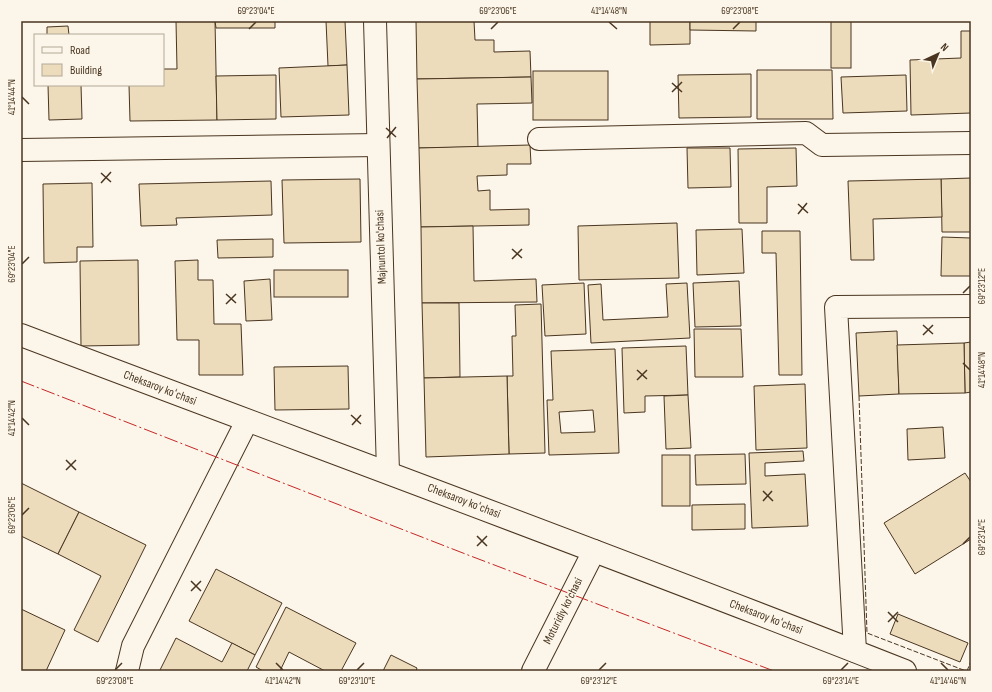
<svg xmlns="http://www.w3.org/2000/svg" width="992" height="692" viewBox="0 0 992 692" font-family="'Sofia Sans Condensed',sans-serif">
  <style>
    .building { fill: #ecdcbc; stroke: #4a3520; fill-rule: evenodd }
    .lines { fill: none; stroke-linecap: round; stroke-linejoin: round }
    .minor-casing { stroke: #4a3520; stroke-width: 24 }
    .minor { stroke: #fbf6e9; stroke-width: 22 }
    .fence { stroke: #4a3520; stroke-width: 1; stroke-dasharray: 5 2; stroke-linecap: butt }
    .power { stroke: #c62828; stroke-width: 1; stroke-dasharray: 14 3 2 3; stroke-linecap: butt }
    .ticks { fill: none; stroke: #4a3520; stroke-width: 1.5 }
    .labels { text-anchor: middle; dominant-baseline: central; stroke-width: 3; stroke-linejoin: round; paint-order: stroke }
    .street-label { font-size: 12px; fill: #4a3520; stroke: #fbf6e9 }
    .neatline { fill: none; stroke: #4a3520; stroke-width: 1.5 }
    .ticks-label { font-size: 10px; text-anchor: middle; fill: #4a3520 }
  </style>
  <rect width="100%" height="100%" fill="#fbf6e9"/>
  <!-- building -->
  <g class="building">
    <path d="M176 21H215L217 120 130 121 129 85H163V69H177Z"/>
    <path d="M215 21H275V28H216Z"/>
    <path d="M326 21H345L347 65 328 66Z"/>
    <path d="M416 21H474L475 40H494V52L530 51 531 77 417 79Z"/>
    <path d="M650 21H690V44L650 45Z"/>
    <path d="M690 21H756V31L690 30Z"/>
    <rect x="831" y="21" width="20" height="47"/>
    <path d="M68 26 69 35H47V27Z"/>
    <path d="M961 31H971V113L911 115 910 60 961 58Z"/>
    <path d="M347 65 349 115 281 117 279 68Z"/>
    <path d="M757 70H832L833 119H757Z"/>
    <rect x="533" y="71" width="75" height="49"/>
    <path d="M751 74V117L679 118 678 75Z"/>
    <path d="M276 75V119L217 120 216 76Z"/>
    <path d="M906 75 907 111 843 113 841 77Z"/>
    <path d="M531 77 532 103 477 104 478 147 419 148 417 79Z"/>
    <path d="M48 85H81L82 119 49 120Z"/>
    <path d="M530 145 531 164H507V175L477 176 478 191 490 190V210L529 209V225L421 227 419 148Z"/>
    <path d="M687 148H730L731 187 688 188Z"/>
    <path d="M796 148 797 186 767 187V223H739L738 149Z"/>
    <path d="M971 178V232H942L941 179Z"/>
    <path d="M360 179 361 242 284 243 282 180Z"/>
    <path d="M941 179 942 217 873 219 874 260H851L848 181Z"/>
    <path d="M271 181 272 215 176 218 177 225 141 226 139 184Z"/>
    <path d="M92 183 93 247H77V262L44 263 43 184Z"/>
    <path d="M677 223 679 278 579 280 578 226Z"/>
    <path d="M473 226 474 281 536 279 537 302 422 303 421 227Z"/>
    <path d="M742 229 744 273 697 275 696 230Z"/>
    <path d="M762 231H800L802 375H779L776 253H762Z"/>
    <path d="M942 237 971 238V276H941Z"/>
    <path d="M273 239V257L218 258 217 240Z"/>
    <path d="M138 260 139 345 81 346 80 261Z"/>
    <path d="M198 260V280H213L214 324H241L243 375H199V340H177L175 261Z"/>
    <rect x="274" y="270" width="74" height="27"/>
    <path d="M270 279 272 320 246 321 244 281Z"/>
    <path d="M739 281 741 326 695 327 693 283Z"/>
    <path d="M584 283 586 334 545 336 542 285Z"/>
    <path d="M687 283 690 338 591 343 588 285 601 284 603 320 668 317 666 284Z"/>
    <path d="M422 303H459L460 377 424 378Z"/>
    <path d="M541 304 545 453 509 454 507 376H513L512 336H516L515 305Z"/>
    <path d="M694 329H741L743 377H695Z"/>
    <path d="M897 331 899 394 859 396 856 333Z"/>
    <path d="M971 342V392L965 393 964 343Z"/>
    <path d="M964 343 965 393 899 394 897 345Z"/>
    <path d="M686 346 688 395 645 396V412L624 413 622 348Z"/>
    <path d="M615 349 619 453 549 455 547 400H553L551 351ZM593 410 595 432 561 433 559 412Z"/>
    <path d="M348 366 349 409 275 410 274 367Z"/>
    <path d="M507 376 509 454 426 457 424 378Z"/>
    <path d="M805 384 807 448 756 450 754 386Z"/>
    <path d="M688 395 691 448 666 449 664 396Z"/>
    <path d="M943 427 945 458 908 460 907 429Z"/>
    <path d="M803 451 804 461 765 463V476L805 474 808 526 752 528 749 453Z"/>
    <path d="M745 454 746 484 696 485 695 455Z"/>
    <rect x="662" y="455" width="28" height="51"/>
    <path d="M965 473 971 482V539L915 574 884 523Z"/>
    <path d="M21 483 79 512 58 554 21 536Z"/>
    <path d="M745 504V529L692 530V505Z"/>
    <path d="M79 512 146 545 98 642 74 630 101 576 58 554Z"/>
    <path d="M216 569 282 603 255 655 189 621Z"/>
    <path d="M286 607 356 643 341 671H325L289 652 280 671H263L256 667Z"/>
    <path d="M21 609 65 630 46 671H21Z"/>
    <path d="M898 614 968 643 960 662 890 634Z"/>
    <path d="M176 638 222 662 232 643 255 655 247 671H161L160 670Z"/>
    <path d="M391 655 417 668 416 671H383Z"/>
  </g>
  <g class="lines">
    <!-- minor casing -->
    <g class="minor-casing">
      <g id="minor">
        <path d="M375 21 388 472"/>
        <path d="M539 139 806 133 822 145 971 143"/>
        <path d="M21 150 378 145"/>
        <path d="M21 335C316 447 612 555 905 671"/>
        <path d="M855 651 836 307 971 306"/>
        <path d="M127 671 133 646 247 421"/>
        <path d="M533 671 594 551"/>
      </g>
    </g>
    <!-- minor -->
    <use href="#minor" class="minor"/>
    <!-- fence -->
    <g class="fence">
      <path d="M859 396 867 633 966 671"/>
      <path d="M967 671 971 661"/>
    </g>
    <!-- power -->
    <path class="power" d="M21 381 468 555 774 671"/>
  </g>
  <!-- ticks -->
  <path class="ticks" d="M609 22 617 29M249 29 256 22M491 29 498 22M733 29 740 22M672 83 682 92M672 92 682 82M22 97 29 104M386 128 396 137M387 138 396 127M101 173 111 182M101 183 111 172M798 204 808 213M798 214 807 203M512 249 522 258M512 259 522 249M22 264 29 257M963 293 970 286M226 294 236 303M226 304 236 294M923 325 933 334M923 335 933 325M963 363 970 370M637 370 647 379M637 380 647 370M351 415 361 424M22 418 29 425M352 425 361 415M66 460 76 470M66 470 76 460M763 491 773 501M763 501 772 491M22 515 29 508M477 536 487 546M963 544 970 537M477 546 487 536M191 581 201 591M191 591 201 581M888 612 898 622M888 622 898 612M276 663 283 670M941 663 948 670M115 670 122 663M357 670 364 663M599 670 606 663M841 670 848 663"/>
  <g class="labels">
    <!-- street labels -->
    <g class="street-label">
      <text transform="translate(381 247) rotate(-92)">Majnuntol ko'chasi</text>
      <text transform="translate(160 388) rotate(21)">Cheksaroy koʻchasi</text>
      <text transform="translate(464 501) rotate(21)">Cheksaroy koʻchasi</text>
      <text transform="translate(563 611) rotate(-63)">Moturidiy ko'chasi</text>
      <text transform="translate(766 617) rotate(21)">Cheksaroy koʻchasi</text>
    </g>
  </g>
  <!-- border -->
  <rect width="992" height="692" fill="none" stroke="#fbf6e9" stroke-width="44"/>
  <!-- legend -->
  <rect x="34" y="34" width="130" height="52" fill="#fbf6e9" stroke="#b4a999"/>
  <rect x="42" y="47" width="20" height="6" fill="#fbf6e9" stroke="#b4a999"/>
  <text x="70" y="54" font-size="12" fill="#4a3520">Road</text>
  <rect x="42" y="64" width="20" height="12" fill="#ecdcbc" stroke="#b4a999"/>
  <text x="70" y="74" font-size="12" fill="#4a3520">Building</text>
  <!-- north arrow -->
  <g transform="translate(938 54) rotate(44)" stroke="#fbf6e9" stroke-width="3" paint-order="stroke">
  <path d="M0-3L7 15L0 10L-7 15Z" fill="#4a3520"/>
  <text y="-6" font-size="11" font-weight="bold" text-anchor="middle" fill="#4a3520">N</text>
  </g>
  <rect x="22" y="22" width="948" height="648" class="neatline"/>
  <g class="ticks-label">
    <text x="256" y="14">69°23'04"E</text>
    <text x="498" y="14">69°23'06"E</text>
    <text x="609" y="14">41°14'48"N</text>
    <text x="740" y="14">69°23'08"E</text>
    <text transform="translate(11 97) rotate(-90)" y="4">41°14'44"N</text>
    <text transform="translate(11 264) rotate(-90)" y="4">69°23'04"E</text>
    <text transform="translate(981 286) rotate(-90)" y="4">69°23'12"E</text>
    <text transform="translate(981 370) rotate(-90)" y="4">41°14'48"N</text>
    <text transform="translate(11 418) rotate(-90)" y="4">41°14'42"N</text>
    <text transform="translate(11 515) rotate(-90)" y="4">69°23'06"E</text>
    <text transform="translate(981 537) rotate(-90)" y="4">69°23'14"E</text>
    <text x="115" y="684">69°23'08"E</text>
    <text x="283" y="684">41°14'42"N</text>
    <text x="357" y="684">69°23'10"E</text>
    <text x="599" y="684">69°23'12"E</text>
    <text x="841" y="684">69°23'14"E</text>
    <text x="948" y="684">41°14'46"N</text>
  </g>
</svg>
